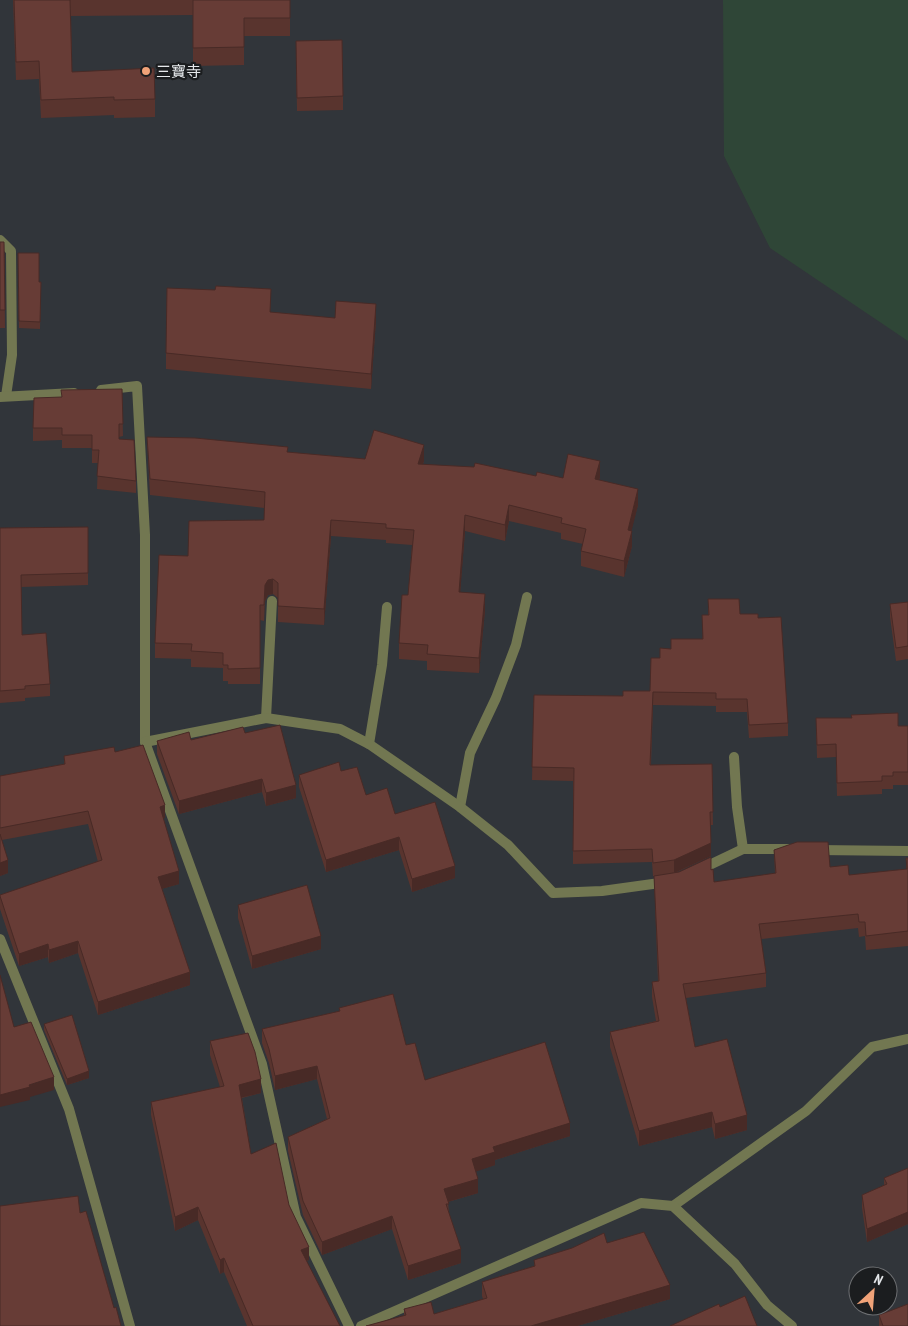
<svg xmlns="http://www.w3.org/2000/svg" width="908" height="1326" viewBox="0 0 908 1326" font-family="'PT Sans Narrow','Noto Sans JP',sans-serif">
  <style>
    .green { fill: #2f4637 }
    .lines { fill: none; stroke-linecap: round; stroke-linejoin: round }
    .lane { stroke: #727751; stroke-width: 10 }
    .street { stroke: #727751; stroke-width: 10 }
    .wall { fill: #59342e }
    .shaded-wall { fill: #482a26 }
    .building { fill: #673c36; stroke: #482a26 }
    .poi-dot { fill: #f0a278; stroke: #1b1d1f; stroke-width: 2 }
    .labels { text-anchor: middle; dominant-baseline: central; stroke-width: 4.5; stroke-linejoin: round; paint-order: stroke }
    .poi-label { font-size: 15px; fill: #e5e8eb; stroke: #1b1d1f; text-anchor: start }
  </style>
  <rect width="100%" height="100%" fill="#31353a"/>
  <!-- green -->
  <path class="green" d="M723 0H908V341L770 248 724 156Z"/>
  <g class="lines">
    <!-- lane -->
    <g class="lane">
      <path d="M0 240 11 251 12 355 6 396"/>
      <path d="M266 718 272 601"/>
      <path d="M369 744 382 665 387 607"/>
      <path d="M734 757 737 807 743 849"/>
      <path d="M460 807 470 753 496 698 516 645 527 597"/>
      <path d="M0 939 69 1109 130 1326"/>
    </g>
    <!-- street -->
    <g class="street">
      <path d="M101 390 137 386 145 535V742L262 1064 296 1217 349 1326"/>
      <path d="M0 397 74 393"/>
      <path d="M145 742 266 718 340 729 369 744 460 807 508 845 553 893 602 891 667 882"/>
      <path d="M817 850 908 851"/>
      <path d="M699 870 743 849H790"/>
      <path d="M673 1206 806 1111 872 1047 908 1039"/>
      <path d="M361 1326 641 1203 673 1206 735 1264 767 1305 792 1326"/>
    </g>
  </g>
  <!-- wall -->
  <g class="wall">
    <path d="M13 0H290V36H244V65L193 66V15L71 16 72 72 155 99V117L114 118V115L41 118 39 79 16 80Z"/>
    <path d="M296 54 343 96V110L297 111Z"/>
    <path d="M0 242H4L5 328H0Z"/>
    <path d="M18 253 39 282H41L40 329 19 328Z"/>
    <path d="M270 312 335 318 376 320 371 389 166 369V353Z"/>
    <path d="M122 389 123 436 119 437V439L136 481V493L97 489 98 463H92V448H62V440L33 441V428L61 397Z"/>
    <path d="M147 437 288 452 365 459 424 461 423 464 536 476 563 478 600 477 599 480 638 505 631 531 632 546 624 577 581 566V551L583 544 561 539V533L509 521 505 541 465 531 460 592 485 610 479 673 427 670V661L399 659V643L408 595 412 545 386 543V540L331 536 324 625 278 622V598L273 594 268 595 265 601 264 621 260 620V684H228V681H223V668L191 667V659L155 658V643L188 556 264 520V508L150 495Z"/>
    <path d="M88 527V585L21 587 22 635 50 684V696L25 698V701L0 703V528Z"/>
    <path d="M708 599 740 614 758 618 788 723V736L749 738 747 712H716V706L653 705 651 765 712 764 713 825H711V856L677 872 711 870 714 882 775 874 774 850 830 867 849 875 906 869V858H908V946L866 950 865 936 859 937 858 928 761 939 766 973V987L686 998 695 1047 747 1130 715 1139 712 1127 639 1146 610 1047V1032L656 1021 652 997V982L658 981 654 876H653L652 862 573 864V781L532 780 534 695 623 696 650 691 660 658 671 649 702 639 708 615Z"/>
    <path d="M908 602V659L896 661 890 617V604Z"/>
    <path d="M816 718 898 726H908V785H893V789H882V794L837 796 836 757 817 758Z"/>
    <path d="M245 733 296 798 266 806 262 792 179 814 157 754V741L191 740Z"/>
    <path d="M115 752 165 818H163L179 884 161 889 190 985 98 1015 78 953 49 963 48 957 19 966 0 909V895L98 862 88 824 2 840 8 873 0 876V776L64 764V756Z"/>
    <path d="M341 771 366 795 395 814 455 878 412 892 399 850 326 872 299 787V775Z"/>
    <path d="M238 905 321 949 252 969 238 918Z"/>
    <path d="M339 1008 406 1045 425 1080 570 1136 495 1160V1165L476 1171 478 1193 448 1202 449 1213 461 1263 408 1280 392 1229 322 1255 303 1215 288 1151V1137L327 1119 317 1079 275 1090 269 1063 262 1043V1029L339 1012Z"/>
    <path d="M44 1024 89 1078 67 1085 44 1030Z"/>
    <path d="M210 1041 261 1093 242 1098 251 1154 289 1205 309 1260 306 1261 340 1326H247L224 1272 220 1274 198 1220 175 1231 151 1115V1102L220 1087 210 1055Z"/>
    <path d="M908 1168V1224L867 1242 862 1208V1195L884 1185V1178Z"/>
    <path d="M607 1243 670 1299 577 1326H366L404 1316V1309L434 1314 483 1299 482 1296V1282L534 1266V1260Z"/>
    <path d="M879 1315 908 1326H879Z"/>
  </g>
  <!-- shaded-wall -->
  <g class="shaded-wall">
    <path d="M376 304V320L371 389V374Z"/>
    <path d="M424 445V461L418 479V464Z"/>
    <path d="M600 461V477L595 495V479Z"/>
    <path d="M638 489V505L628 545V530Z"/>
    <path d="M509 505V521L505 541V525Z"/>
    <path d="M465 515V531L459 608V592Z"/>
    <path d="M331 520V536L324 625V609Z"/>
    <path d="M632 531V546L624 577V561Z"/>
    <path d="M273 579V594L268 595 265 601 264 621 265 585 268 580Z"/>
    <path d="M485 594V610L479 673V658Z"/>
    <path d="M262 779V792L179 814V801Z"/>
    <path d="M296 785V798L266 806V793Z"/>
    <path d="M165 805V818L160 819V807Z"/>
    <path d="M399 837V850L326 872V860Z"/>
    <path d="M711 843V856L674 873V860Z"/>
    <path d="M8 860V873L0 876V863Z"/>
    <path d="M455 866V878L412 892V879Z"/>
    <path d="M179 871V884L158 890V877Z"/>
    <path d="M321 936V949L252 969V956Z"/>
    <path d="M78 941V953L49 963V950Z"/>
    <path d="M48 944V957L19 966V954Z"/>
    <path d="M190 972V985L98 1015V1002Z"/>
    <path d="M317 1066V1079L275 1090V1076Z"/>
    <path d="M89 1071V1078L67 1085V1079Z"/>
    <path d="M54 1077V1090L30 1097V1100L0 1107V1095Z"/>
    <path d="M261 1079V1093L239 1098V1085Z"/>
    <path d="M712 1112V1127L639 1146V1131Z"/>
    <path d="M747 1115V1130L715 1139V1124Z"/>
    <path d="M570 1123V1136L495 1160V1165L472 1173V1159L493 1147Z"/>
    <path d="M478 1179V1193L444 1203V1189Z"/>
    <path d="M198 1207V1220L175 1231V1217Z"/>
    <path d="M908 1212V1224L867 1242V1229Z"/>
    <path d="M392 1216V1229L322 1255V1242Z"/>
    <path d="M309 1247V1260L301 1263V1250Z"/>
    <path d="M461 1249V1263L408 1280V1266Z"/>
    <path d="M224 1258V1272L220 1274V1260Z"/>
    <path d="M670 1285V1299L577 1326H531Z"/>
  </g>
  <!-- building -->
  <g class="building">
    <path d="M14 0H70L72 72 154 68 155 99 114 100V97L41 100 39 61 16 62Z"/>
    <path d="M193 0H290V18H244V47L193 48Z"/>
    <path d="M342 40 343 96 297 98 296 41Z"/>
    <path d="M0 242H4L5 310H0Z"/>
    <path d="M18 253H39V282H41L40 322 19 321Z"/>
    <path d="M216 286 271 289 270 312 335 318 336 301 376 304 371 374 166 353 167 288 215 290Z"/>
    <path d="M122 389 123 424H119V439L134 440 136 481 97 476 99 450H92V435H62V428H33L34 398 62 397 61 390Z"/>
    <path d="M374 430 424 445 418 464 474 467 475 463 536 476 537 472 563 478 568 454 600 461 595 479 638 489 628 530 632 531 624 561 581 551 586 529 561 523 562 518 509 505 505 525 465 515 459 592 485 594 479 658 427 654 428 645 399 643 402 595H408L414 530 386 528V524L331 520 324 609 278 606V583L273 579 268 580 265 585 264 605H260V668L228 669V665H223V653L191 651 192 644 155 643 159 555 188 556 189 521 264 520 265 492 150 479 147 437 195 438 288 447 287 452 365 459Z"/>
    <path d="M88 527V573L21 575 22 635 46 633 50 684 25 686V689L0 691V528Z"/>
    <path d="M708 599H739L740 614H758V618L781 617 788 723 749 725 747 699H716V693L653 692 650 765 712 764 713 812H710L711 843 674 860 653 863 652 849 573 851 574 768 532 767 534 695 623 696V691H650L651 658H660V648L671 649V639H703L702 615H709Z"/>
    <path d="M908 602V646L896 648 890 604Z"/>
    <path d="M898 713V726H908V772H893V776H882V781L837 783 836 744 817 745 816 718H852L851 715Z"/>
    <path d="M280 725 296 785 266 793 262 779 179 801 157 741 189 732 191 740 243 727 245 733Z"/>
    <path d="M143 745 165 805 160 807 179 871 158 877 190 972 98 1002 78 941 49 950 48 944 19 954 0 896V895L102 860 88 811 0 828V776L65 764 64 756 114 747 115 752Z"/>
    <path d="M339 762 341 771 357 767 366 795 387 788 395 814 435 802 455 866 412 879 399 837 326 860 299 775Z"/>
    <path d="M0 834 8 860 0 863Z"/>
    <path d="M797 842H828L830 867 848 865 849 875 907 869 906 858H908V931L866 936 865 922H859L858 914 759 924 766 973 683 984 695 1047 727 1039 747 1115 715 1124 712 1112 639 1131 610 1032 659 1021 652 982 659 981 654 876 679 872 711 857V870L713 869 714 882 776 873 774 850Z"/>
    <path d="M307 885 321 936 252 956 238 905Z"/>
    <path d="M0 975 14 1027 31 1022 54 1077 29 1085 30 1087 0 1095Z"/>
    <path d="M393 994 406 1045 415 1043 425 1080 545 1042 570 1123 493 1147 495 1152 472 1159 478 1179 444 1189 449 1204H446L461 1249 408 1266 392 1216 322 1242 303 1201 288 1137 330 1118 317 1066 275 1076 269 1049 262 1029 340 1011 339 1008Z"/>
    <path d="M72 1015 89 1071 67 1079 44 1024Z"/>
    <path d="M248 1033 255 1052 261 1079 239 1085 251 1154 276 1143 289 1205 309 1247 301 1250 340 1326H253L224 1258 220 1260 198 1207 175 1217 151 1102 224 1086 210 1041Z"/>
    <path d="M908 1168V1212L867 1229 862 1195 887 1184 884 1178Z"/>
    <path d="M78 1196 80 1213 86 1211 114 1308 116 1307 121 1326H0V1206Z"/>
    <path d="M644 1232 670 1285 531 1326H366L406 1315 404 1309 431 1302 434 1314 487 1298 482 1282 535 1266 534 1260 572 1248 604 1233 607 1243Z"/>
    <path d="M745 1296 757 1326H670L719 1304 720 1307Z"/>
    <path d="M908 1304V1326H883L879 1315Z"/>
  </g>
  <!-- markers -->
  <circle class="poi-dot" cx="146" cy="71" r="5"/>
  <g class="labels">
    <!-- poi labels -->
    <g class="poi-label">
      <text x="156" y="71">三寶寺</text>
    </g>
  </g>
  <!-- north arrow -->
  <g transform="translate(873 1291) rotate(26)"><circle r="24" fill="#1b1d1f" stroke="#6c6e71"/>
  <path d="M0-4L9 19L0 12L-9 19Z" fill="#f0a278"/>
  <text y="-8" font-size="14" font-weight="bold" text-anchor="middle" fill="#e5e8eb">N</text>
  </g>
</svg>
